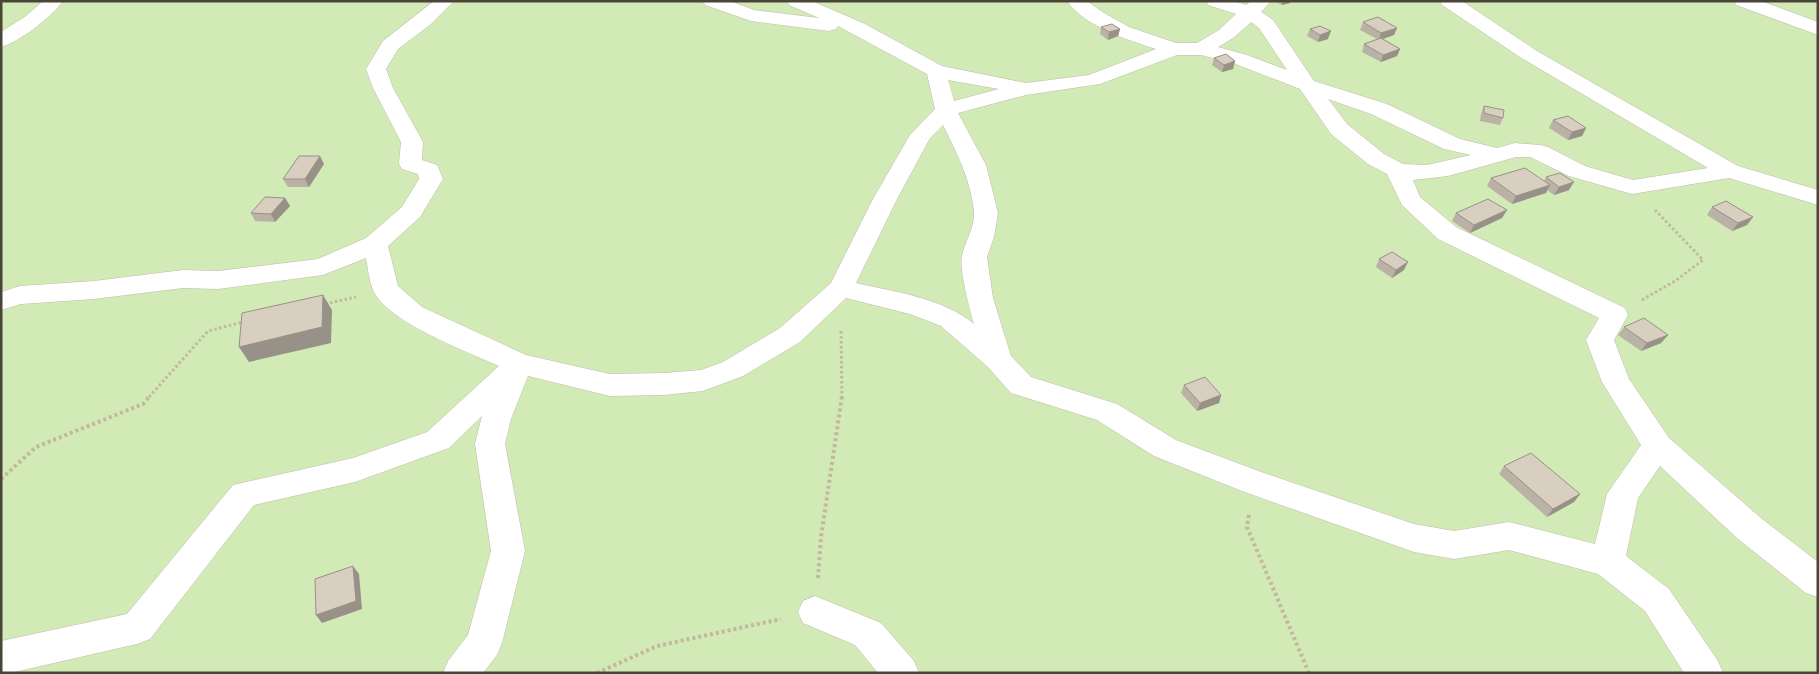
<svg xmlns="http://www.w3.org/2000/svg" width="1819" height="674" viewBox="0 0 1819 674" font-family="Overpass,sans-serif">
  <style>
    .green { fill: #d2eab5 }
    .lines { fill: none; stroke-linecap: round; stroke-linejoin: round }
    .minor-casing { stroke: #c2bbae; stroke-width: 1 }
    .path-far1 { stroke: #c4b79f; stroke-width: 3; stroke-dasharray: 2.5 2.5; stroke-linecap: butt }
    .path { stroke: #c4b79f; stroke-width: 4; stroke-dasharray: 3 3; stroke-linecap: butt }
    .minor { fill: #fff; fill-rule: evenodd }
    .wall { fill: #bab2a6 }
    .shaded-wall { fill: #979187 }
    .building { fill: #d8cfc1; stroke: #979187 }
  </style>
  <rect width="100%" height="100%" fill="#f6f3ec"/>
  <!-- green -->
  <rect class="green" x="1" y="1" width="1817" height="672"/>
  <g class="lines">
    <!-- minor casing -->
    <g class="minor-casing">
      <g id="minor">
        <path d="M43 1H63C52 17 19 42 1 47V32L26 16Z"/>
        <path d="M434 1H454L431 24 398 49 386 69 393 88 423 142 422 160 437 165 443 179 420 217 388 246 398 286 422 307 526 355 610 374 664 373 701 370 723 362 780 328 831 283 873 199 910 135 935 109 927 74 838 26 836 29 829 31 751 21 705 5 703 1H730L754 10 819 18 789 5 787 1H812L865 24 942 66 1026 83 1089 75 1156 49C1128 40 1084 26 1067 1H1087L1104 13 1129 27 1176 43H1197L1219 30 1236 14 1208 5 1206 1H1234L1246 5 1251 1H1271L1261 12 1273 20 1314 81 1387 104 1460 139 1497 148 1515 143 1540 145 1548 147 1585 166 1633 180 1708 168 1523 59 1442 5 1440 1H1462L1537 51 1738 166 1818 190V205L1729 178 1632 194 1569 176 1530 157H1516L1448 176 1413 180 1420 197 1456 227 1625 308 1628 315 1614 340 1629 379 1669 438 1762 519 1818 562V597L1806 593 1738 539 1660 466 1638 498 1626 556 1669 589 1718 661 1723 673H1684L1645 611 1598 574 1509 550 1454 559 1414 552 1242 491 1154 456 1097 420 1011 393 988 367 941 326 910 314 846 298 800 342 743 376 703 391 664 395 610 396 528 376 511 419 505 444 525 551 502 643 497 655 483 673H443L448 661 468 635 491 551 475 444 482 416 449 448 355 482 254 505 150 639 137 644 10 673H1V641L127 614 233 485 353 458 427 432 499 366C466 351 390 323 374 292 369 282 368 268 366 258L323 275 218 289 183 288 94 299 21 304 1 310V292L20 286 94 281 183 270 218 271 318 259 366 238 402 207 419 179 418 174 402 169 399 164 401 142 373 88 366 69 383 41ZM1251 22 1259 28 1287 70 1247 55 1218 47 1233 38ZM1177 55H1201L1233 63 1300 89 1331 134 1368 164 1387 174 1402 205 1438 239 1599 318 1586 340 1602 382 1641 445 1607 494 1595 544 1509 522 1454 531 1414 524 1264 473 1176 440 1117 404 1031 377 1011 356 993 298 987 257 994 237 998 213 986 165 958 113 1026 95 1100 84ZM948 80 999 89 954 101ZM1328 99 1371 114 1444 149 1471 155 1427 165 1403 164 1384 154 1347 124ZM943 125C957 153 971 180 974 212 975 228 965 241 962 256 959 269 970 310 974 324 943 298 895 292 856 283L897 199 930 138Z"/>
        <path d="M1734 1H1761L1818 22V35L1736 5Z"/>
        <path d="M815 596 881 623 914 661 919 673H878L855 645 803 623 798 612 803 601Z"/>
      </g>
    </g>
    <!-- path-far1 -->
    <g class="path-far1">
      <path d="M1642 300 1675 281 1703 260 1655 210"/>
      <path d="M325 304 356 297"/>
      <path d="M841 331 842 397"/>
      <path d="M149 397 208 331 243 322"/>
    </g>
    <!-- path -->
    <g class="path">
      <path d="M1 479 36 447 143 404 150 396"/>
      <path d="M1249 515 1247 527 1309 673"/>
      <path d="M818 578 821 537 842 396"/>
      <path d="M597 673 657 646 781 619"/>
    </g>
    <!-- minor -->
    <use href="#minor" class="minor"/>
  </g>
  <!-- wall -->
  <g class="wall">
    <path d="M1275 1H1290V3L1282 5Z"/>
    <path d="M1363 22 1397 28 1394 35 1383 39 1400 49 1397 56 1381 62 1362 52 1364 44 1377 39 1360 30Z"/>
    <path d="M1101 27 1120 29 1118 36 1108 40 1100 34Z"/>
    <path d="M1310 29 1328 39 1318 42 1307 36Z"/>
    <path d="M1214 58 1235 61 1233 69 1222 72 1212 65Z"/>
    <path d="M1484 106 1503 118 1500 125 1480 121 1481 114Z"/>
    <path d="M1553 120 1586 128 1582 136 1568 140 1549 128Z"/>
    <path d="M324 164 309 187H288L283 179Z"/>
    <path d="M1546 177 1569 190 1554 195 1547 190 1546 193 1512 204 1487 186 1491 178 1544 181Z"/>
    <path d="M285 198 290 206 275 222 255 221 251 213Z"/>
    <path d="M1712 207 1753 217 1747 225 1732 231 1707 215Z"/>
    <path d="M1507 210 1502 218 1470 233 1452 221 1456 213Z"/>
    <path d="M1379 259 1404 270 1392 278 1376 267Z"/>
    <path d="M1624 327 1668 335 1661 343 1641 351 1618 335Z"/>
    <path d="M1184 385 1221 395 1219 403 1197 411 1181 393Z"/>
    <path d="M1504 466 1580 494 1574 502 1547 517 1499 474Z"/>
  </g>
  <!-- shaded-wall -->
  <g class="shaded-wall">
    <path d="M1283 1H1290V3L1282 5Z"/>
    <path d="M1397 28 1394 35 1379 40 1381 33Z"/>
    <path d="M1120 29 1118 36 1108 40 1109 32Z"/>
    <path d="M1331 31 1328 39 1318 42 1320 35Z"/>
    <path d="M1400 49 1397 56 1381 62 1383 55Z"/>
    <path d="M1235 61 1233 69 1222 72 1224 65Z"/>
    <path d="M1586 128 1582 136 1568 140 1572 132Z"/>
    <path d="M320 156 324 164 309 187 305 179Z"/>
    <path d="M1574 182 1569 190 1554 195 1559 187Z"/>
    <path d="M1550 185 1546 193 1512 204 1516 196Z"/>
    <path d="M285 198 290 206 275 222 271 214Z"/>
    <path d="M1507 210 1502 218 1470 233 1474 225Z"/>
    <path d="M1753 217 1747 225 1732 231 1738 223Z"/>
    <path d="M1408 262 1404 270 1392 278 1396 270Z"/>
    <path d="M323 295 332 310 331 343 249 362 239 347Z"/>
    <path d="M1668 335 1661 343 1641 351 1647 343Z"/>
    <path d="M1221 395 1219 403 1197 411 1200 403Z"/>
    <path d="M1580 494 1574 502 1547 517 1553 509Z"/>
    <path d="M353 566 359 574 362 609 322 623 316 615Z"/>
  </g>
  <!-- building -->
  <g class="building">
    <path d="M1378 17 1397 28 1381 33 1363 22Z"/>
    <path d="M1112 24 1120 29 1109 32 1101 27Z"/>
    <path d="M1320 26 1331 31 1320 35 1310 29Z"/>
    <path d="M1381 38 1400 49 1383 55 1364 44Z"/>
    <path d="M1226 54 1235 61 1224 65 1214 58Z"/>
    <path d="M1484 106 1504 110 1503 118 1484 113Z"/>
    <path d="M1568 116 1586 128 1572 132 1553 120Z"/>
    <path d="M299 156H320L305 179H283Z"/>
    <path d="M1525 168 1550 185 1516 196 1491 178Z"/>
    <path d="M1560 173 1574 182 1559 187 1546 177Z"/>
    <path d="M265 197 285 198 271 214 251 213Z"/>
    <path d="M1488 199 1507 210 1474 225 1456 213Z"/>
    <path d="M1726 201 1753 217 1738 223 1712 207Z"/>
    <path d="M1392 252 1408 262 1396 270 1379 259Z"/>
    <path d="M323 295 322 327 239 347 242 313Z"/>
    <path d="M1644 318 1668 335 1647 343 1624 327Z"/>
    <path d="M1205 377 1221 395 1200 403 1184 385Z"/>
    <path d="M1531 453 1580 494 1553 509 1504 466Z"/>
    <path d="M353 566 356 601 316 615 315 579Z"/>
  </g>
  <!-- border -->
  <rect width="1819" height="674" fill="none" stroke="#4b4439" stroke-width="5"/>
</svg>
